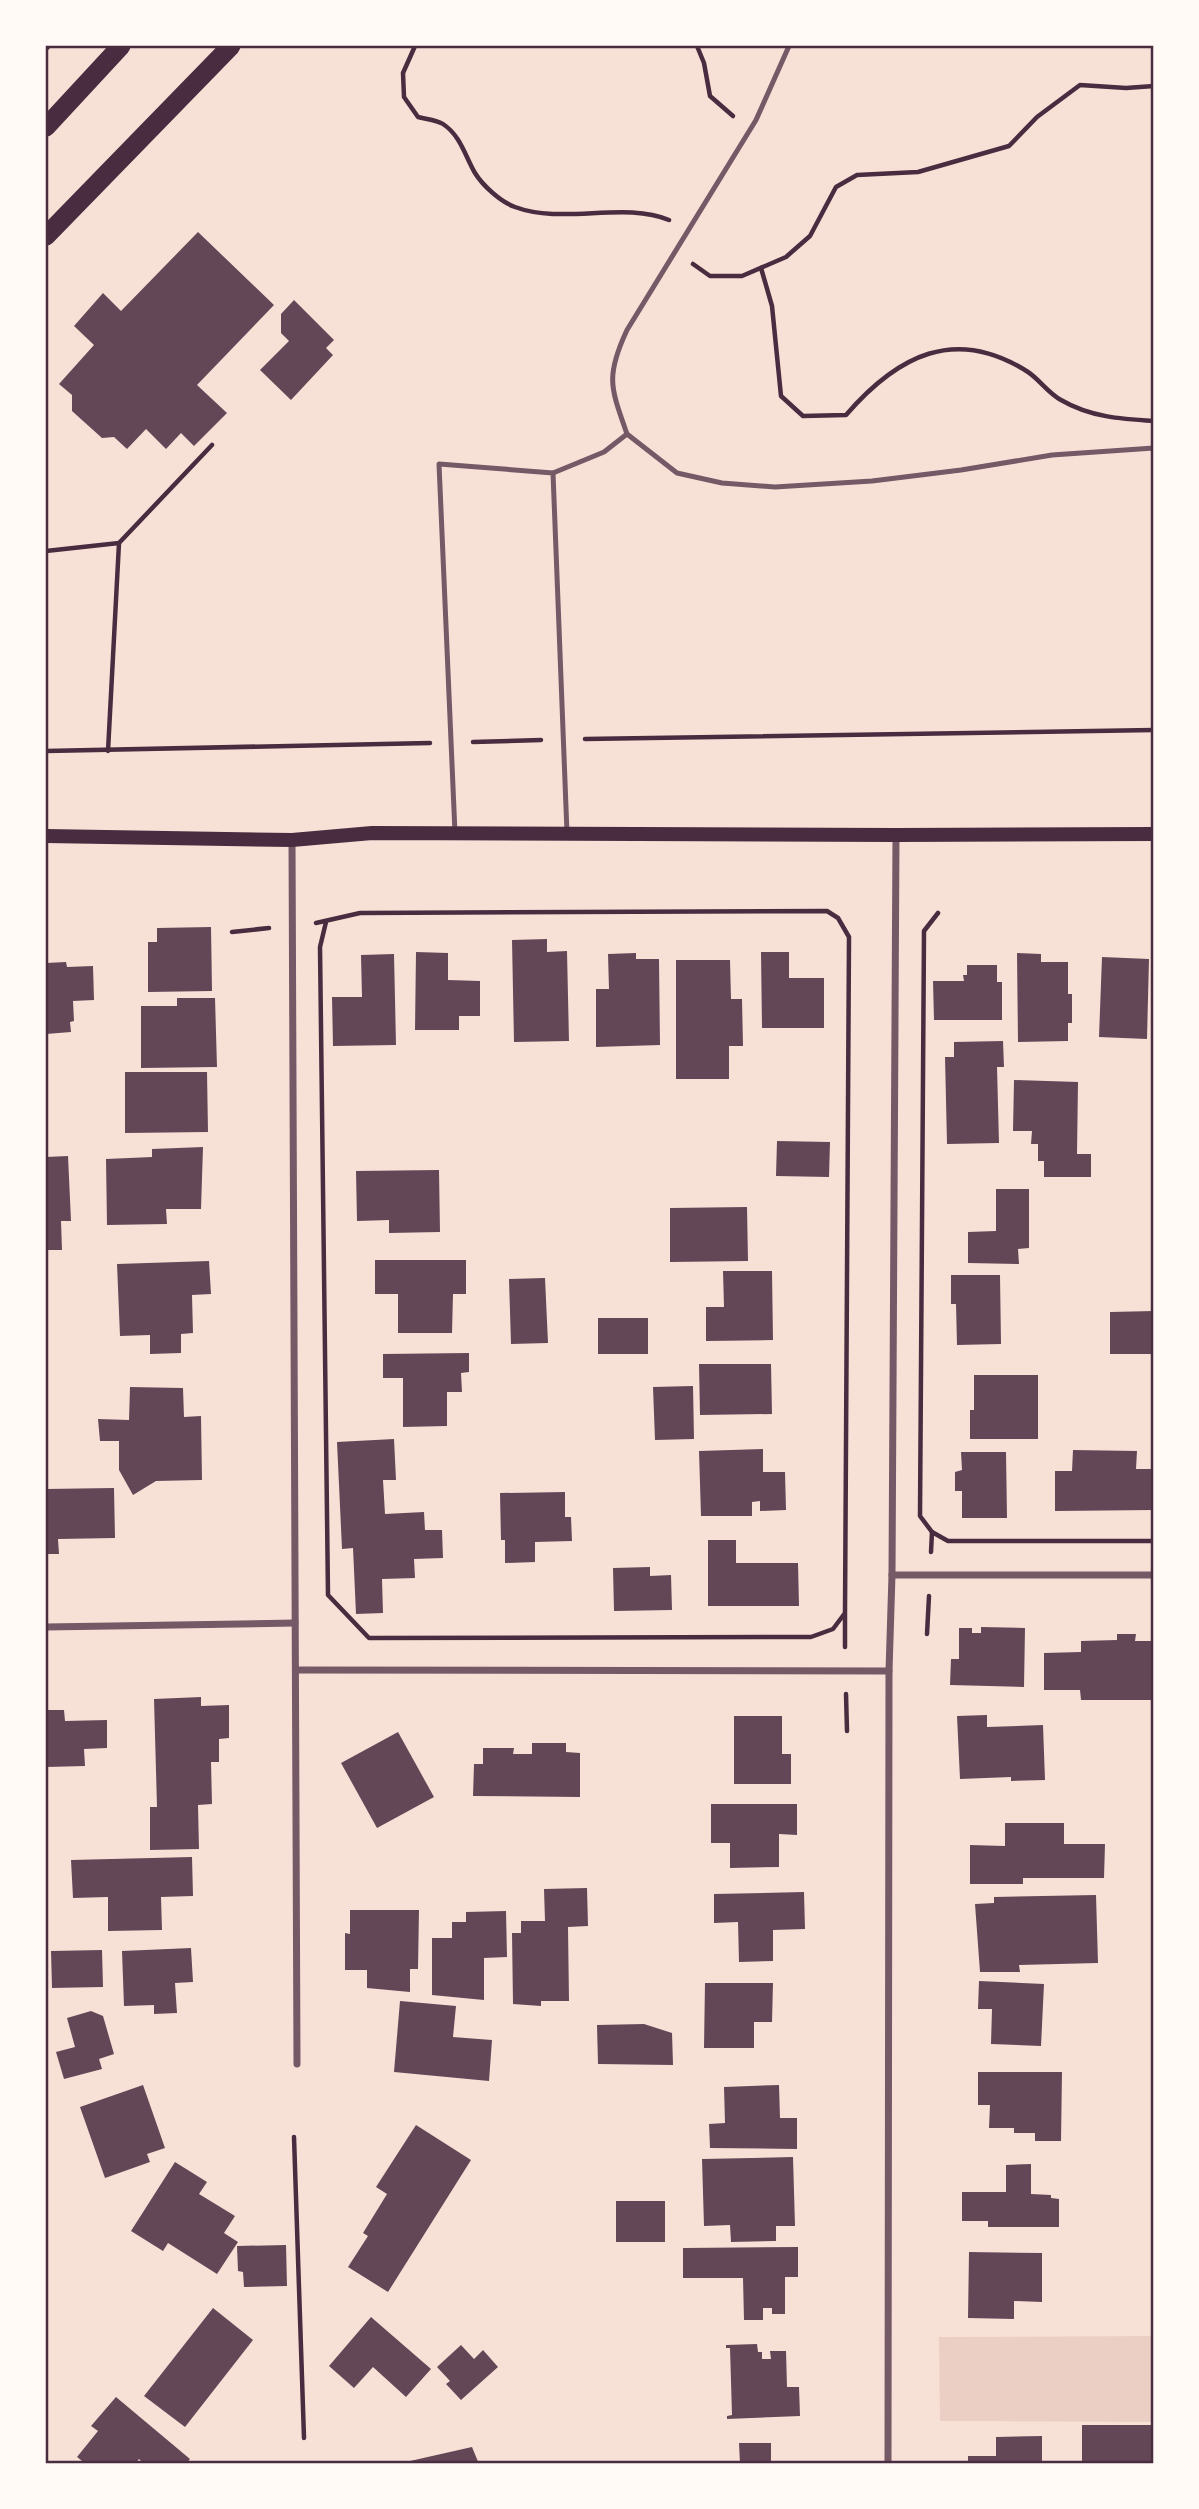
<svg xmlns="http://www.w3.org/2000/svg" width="1199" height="2509" viewBox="0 0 1199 2509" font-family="'PT Sans',sans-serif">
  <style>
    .green { fill: #ebcfc5 }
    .building { fill: #644757 }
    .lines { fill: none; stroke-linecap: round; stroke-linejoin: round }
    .path { stroke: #4a2c40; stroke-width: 4.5 }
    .service { stroke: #755966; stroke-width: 5 }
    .minor { stroke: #755966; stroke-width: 7 }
    .secondary { stroke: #4a2c40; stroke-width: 14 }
    .trunk { stroke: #4a2c40; stroke-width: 19 }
    .neatline { fill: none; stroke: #4a2c40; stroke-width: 2.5 }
  </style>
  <rect width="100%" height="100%" fill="#f7e1d7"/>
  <!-- green -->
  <path class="green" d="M1153 2336V2422L940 2421 939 2337Z"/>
  <!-- building -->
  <g class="building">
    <path d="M198 232 274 305 197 385 227 413 194 446 181 433 166 449 146 429 127 449 114 437 102 438 72 411V395L59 384 94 345 74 326 103 293 121 311Z"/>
    <path d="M294 300 334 340 326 348 333 355 291 400 260 370 289 341 281 333V314Z"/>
    <path d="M211 927 212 991 148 992V942H157V928Z"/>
    <path d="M547 939V952L567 951 569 1041 514 1042 512 940Z"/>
    <path d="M416 952 448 953V980L480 981V1016H459V1030H415Z"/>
    <path d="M761 952H789V978H824V1028H762Z"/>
    <path d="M636 953V959H659L660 1045 596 1047V989H609L608 954Z"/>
    <path d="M1017 953 1041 954V962H1068V994H1072V1023H1068V1041L1018 1042Z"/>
    <path d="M394 954 396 1045 333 1046 332 997H362L361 955Z"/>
    <path d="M1102 957 1149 959 1147 1039 1099 1037Z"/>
    <path d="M676 960H730L731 999H742L743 1046H729V1079H676Z"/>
    <path d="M66 962 67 967 93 966 94 1000 73 1001 74 1021 70 1022 71 1032 46 1034V963Z"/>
    <path d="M967 965H997V982H1002V1020H934L933 981H964L963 975H967Z"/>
    <path d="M177 998H215L217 1067 141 1068V1006H177Z"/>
    <path d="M1003 1041 1004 1067H997L999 1143 947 1144 945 1057H954V1042Z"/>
    <path d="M125 1072H207L208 1132 125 1133Z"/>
    <path d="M1014 1080 1078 1082 1077 1154H1091V1177H1044V1161H1038V1144H1031L1032 1131H1013Z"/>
    <path d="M777 1141 830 1142 829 1177 776 1176Z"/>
    <path d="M203 1147 201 1209H166L167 1224 107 1225 106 1159 152 1157V1149Z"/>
    <path d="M68 1156 71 1221H61L62 1250H46V1157Z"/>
    <path d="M439 1170 440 1232 389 1233V1220L357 1221 356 1171Z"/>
    <path d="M996 1189H1029V1248L1018 1249 1019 1264 968 1263V1232L996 1231Z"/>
    <path d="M747 1207 748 1261 670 1262V1208Z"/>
    <path d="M375 1260H466V1294H453L452 1333H398V1294H375Z"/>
    <path d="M209 1261 211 1294 192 1295 193 1333 181 1334V1353L150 1354V1335L120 1336 117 1264Z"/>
    <path d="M723 1271H772L773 1340 706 1341V1307H724Z"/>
    <path d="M951 1275H1000L1001 1344 957 1345 956 1304H951Z"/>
    <path d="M545 1278 548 1343 511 1344 509 1279Z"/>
    <path d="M1154 1311V1354H1110V1312Z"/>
    <rect x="598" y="1318" width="50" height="36"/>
    <path d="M469 1353V1372L461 1373 462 1392H447V1426L403 1427V1378H383V1354Z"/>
    <path d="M699 1364H771L772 1414 700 1415Z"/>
    <path d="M974 1375H1038V1439H970V1410H974Z"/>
    <path d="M693 1386 694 1439 655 1440 653 1387Z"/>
    <path d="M130 1387 183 1388 184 1417 201 1416 202 1480 156 1481 133 1495 119 1470V1441H100L98 1419 129 1420Z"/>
    <path d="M394 1439 396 1480H383L385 1514 424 1512 425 1530H442L443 1558 414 1559 415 1578 382 1579 383 1613 356 1614 353 1548 342 1549 337 1442Z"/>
    <path d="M763 1449V1472H785L786 1510 760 1511V1501L752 1502V1516H701L699 1451Z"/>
    <path d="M1073 1450 1137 1451 1136 1469H1154V1510L1055 1511V1471H1072Z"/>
    <path d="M961 1452H1006L1007 1518H962V1491H955V1472L962 1470Z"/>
    <path d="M114 1488 115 1538 58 1539 59 1554H46V1489Z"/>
    <path d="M565 1492V1517H571L572 1541 535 1542V1562L505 1563V1540H501L500 1493Z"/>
    <path d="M708 1540H736V1563H798L799 1606H708Z"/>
    <path d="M650 1567V1576L671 1575 672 1610 614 1611 613 1568Z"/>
    <path d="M981 1627 1025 1628 1024 1687 950 1685 951 1659H959V1628H972V1633H981Z"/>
    <path d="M1117 1634H1136L1135 1641H1154V1700H1081L1080 1690H1044V1653L1081 1652V1641L1117 1640Z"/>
    <path d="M201 1697V1706L229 1705V1738L219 1739V1762H211L212 1804 198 1805 199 1849 150 1850V1807H157L154 1699Z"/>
    <path d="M46 1710H64L65 1721 107 1720V1748L84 1749 85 1766 46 1767Z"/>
    <path d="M987 1715V1727L1043 1725 1045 1780 1011 1781V1777L960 1779 957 1716Z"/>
    <path d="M734 1716H782V1754H791V1784H734Z"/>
    <path d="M398 1732 434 1797 377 1828 341 1763Z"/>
    <path d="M532 1743H566V1752L580 1753V1797L473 1796 474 1764H483V1748H514L513 1754H532Z"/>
    <path d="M711 1804H797V1835L779 1834V1867L730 1868V1843H711Z"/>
    <path d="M1005 1823H1064V1844H1105L1104 1878H1023V1884H970V1845L1005 1846Z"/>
    <path d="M192 1857 193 1896 161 1897 162 1930 108 1931V1897L73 1898 71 1860Z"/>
    <path d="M587 1888 588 1926 568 1927 569 2001H541V2006L513 2004 512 1933H521V1921H545L544 1889Z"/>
    <path d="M804 1892 805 1929 773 1930V1961L739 1962 738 1922 714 1923V1894Z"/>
    <path d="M1096 1895 1098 1963 1019 1965 1020 1972H980L975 1904 994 1903V1897Z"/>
    <path d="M350 1910H419L418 1969H410V1992L367 1988V1970H345V1933L350 1934Z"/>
    <path d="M506 1911 507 1957 484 1958V2000L432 1995V1938H452V1922H466V1912Z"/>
    <path d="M191 1948 193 1982 175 1983 177 2013 154 2014V2005L124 2006 122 1951Z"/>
    <path d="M102 1950 103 1987 52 1988 51 1951Z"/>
    <path d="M979 1981 1044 1984 1041 2046 991 2044 992 2009H978Z"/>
    <path d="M705 1983H773L772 2022H754V2048H704Z"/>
    <path d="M400 2001 456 2006 453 2037 492 2040 489 2081 394 2072Z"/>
    <path d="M91 2011 103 2016 114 2054 99 2059 102 2069 64 2079 56 2052 75 2047 67 2018Z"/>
    <path d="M644 2024 672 2033 673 2065 598 2064 597 2025Z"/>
    <path d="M978 2072H1062L1061 2141H1035V2133H1014V2128H989L990 2105H978Z"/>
    <path d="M143 2085 165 2148 147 2154 150 2162 105 2178 80 2107Z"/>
    <path d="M779 2085 780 2118H797V2149L710 2148 709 2124 725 2123 724 2087Z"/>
    <path d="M416 2125 471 2160 388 2292 348 2267 368 2236 363 2233 387 2194 376 2187Z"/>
    <path d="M793 2157 795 2226H776V2241L731 2242 730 2225 704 2226 702 2159Z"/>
    <path d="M175 2162 207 2182 199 2194 235 2216 224 2233 238 2242 217 2274 168 2243 163 2251 131 2231Z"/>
    <path d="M1031 2164V2194L1051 2195V2198L1059 2199V2227H988V2221H962V2192H1006V2165Z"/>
    <rect x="616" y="2201" width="49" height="41"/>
    <path d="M286 2245 287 2286 244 2287 243 2272 238 2271 237 2246Z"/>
    <path d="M798 2247V2277H785V2314H772V2308H763V2320H744L743 2278H683V2248Z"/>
    <path d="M969 2252 1042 2253V2302L1014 2301V2319L968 2318Z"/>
    <path d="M213 2308 253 2340 185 2427 144 2396Z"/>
    <path d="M371 2317 431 2369 406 2397 373 2367 354 2388 329 2366Z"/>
    <path d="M757 2344 758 2352H762V2359H771L770 2351H786L787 2387H799L800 2416 727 2419V2416L732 2415 730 2348H726V2345Z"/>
    <path d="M461 2345 474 2359 483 2350 498 2367 461 2400 446 2384 450 2381 437 2367Z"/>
    <path d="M116 2397 190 2459 186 2464H144L139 2459 135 2464H86L77 2457 98 2431 91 2426Z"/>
    <rect x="1082" y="2425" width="69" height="36"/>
    <path d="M1042 2436V2464H968V2456H996V2437Z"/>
    <path d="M739 2443H771V2464H740Z"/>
    <path d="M472 2447 479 2464H411L410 2461Z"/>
  </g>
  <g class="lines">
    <!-- path -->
    <g class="path">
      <path d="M415 46 403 73 404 97 418 117C425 119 437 120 443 124 461 136 465 156 475 173 483 186 501 202 515 207 563 225 624 201 669 220"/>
      <path d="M697 46 704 63 710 96 733 116"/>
      <path d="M46 49 49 46"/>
      <path d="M693 264 710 276H742L786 257 810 236 836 187 857 175 918 172 1009 146 1037 117 1080 85 1126 88 1154 86"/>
      <path d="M761 268 772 306 781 396 803 416 846 415C897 356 955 325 1028 372 1040 380 1048 393 1061 400 1090 417 1121 419 1154 421"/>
      <path d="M46 551 119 543"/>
      <path d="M585 739 1154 730"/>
      <path d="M473 742 541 740"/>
      <path d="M46 751 430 743"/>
      <path d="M108 751 119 543 212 445"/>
      <path d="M938 913 924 931 920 1516 932 1532 948 1541H1154"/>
      <path d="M316 923 360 913 827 911 838 918 849 937 845 1613 833 1629 811 1637 369 1638 328 1595 320 947 326 922"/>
      <path d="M232 932 269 928"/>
      <path d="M931 1552 932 1532"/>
      <path d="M927 1634 929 1596"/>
      <path d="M845 1647V1614"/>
      <path d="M846 1694 847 1731"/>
      <path d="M294 2137 304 2438"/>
    </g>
    <!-- service -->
    <g class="service">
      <path d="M627 434 677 473 722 483 775 487 872 481 961 470 1052 455 1154 448"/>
      <path d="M553 473 604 452 627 434C611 388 605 377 627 330L756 120 789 46"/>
      <path d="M455 833 439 464 553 473 567 833"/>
    </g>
    <!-- minor -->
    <g class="minor">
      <path d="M292 840 297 2064"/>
      <path d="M892 1575H1154"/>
      <path d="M46 1627 295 1623"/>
      <path d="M296 1670 889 1671"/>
      <path d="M888 2464 889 1671 892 1575 896 835"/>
    </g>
    <!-- secondary -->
    <path class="secondary" d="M46 836 292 840 372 833 896 835 1154 834"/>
    <!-- trunk -->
    <g class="trunk">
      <path d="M46 127 121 46"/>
      <path d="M46 236 231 46"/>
    </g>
  </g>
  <!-- border -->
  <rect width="1199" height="2509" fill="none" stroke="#fffaf5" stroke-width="94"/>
  <rect x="47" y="47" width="1105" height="2415" class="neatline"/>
</svg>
